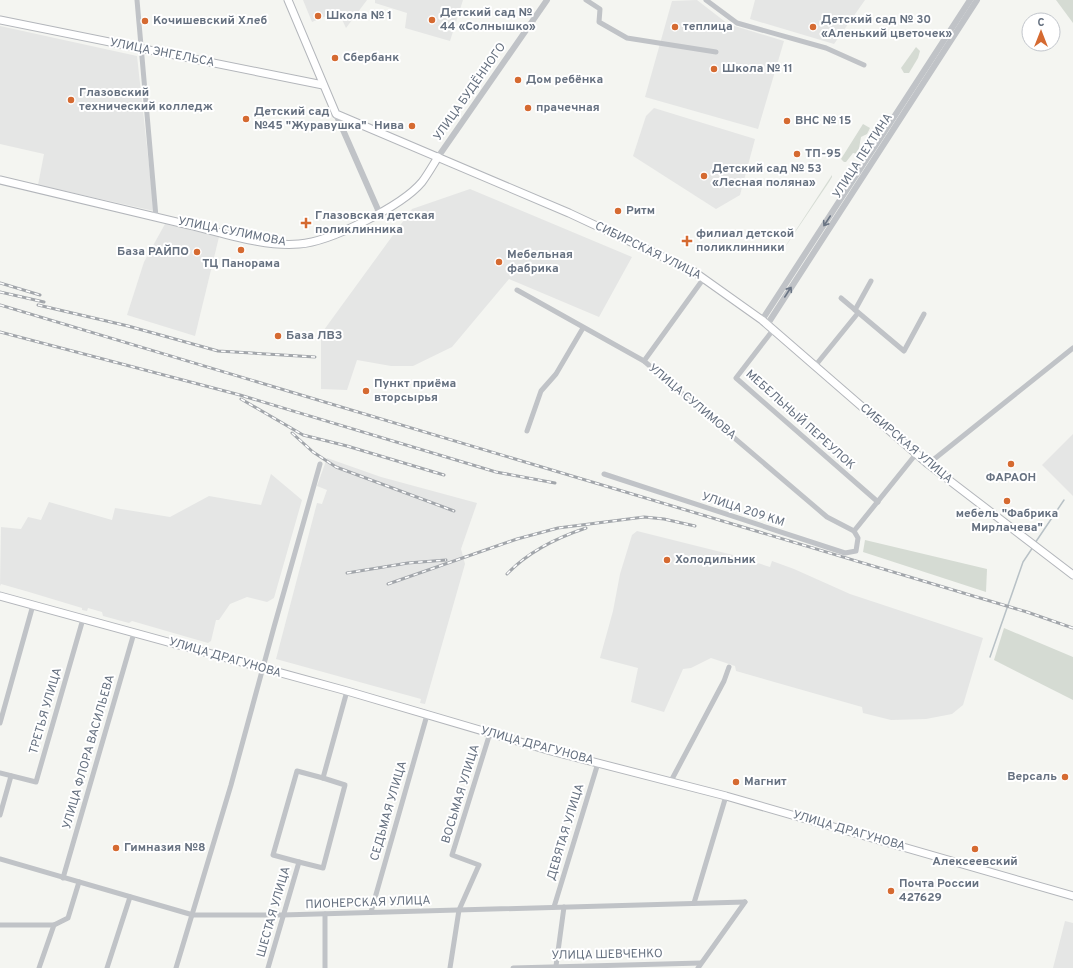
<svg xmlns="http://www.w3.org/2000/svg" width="1073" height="968" viewBox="0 0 1073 968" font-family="Overpass,sans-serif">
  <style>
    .built { fill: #e5e6e5 }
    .green { fill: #d5dbd3 }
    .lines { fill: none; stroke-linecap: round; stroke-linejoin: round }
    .stream { stroke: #b8c1c6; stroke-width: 1.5 }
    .secondary-casing { stroke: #b3b6bb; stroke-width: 9 }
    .minor { stroke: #c0c3c7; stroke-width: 5 }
    .tertiary { stroke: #c0c3c7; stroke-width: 6 }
    .secondary { stroke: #fff; stroke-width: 7 }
    .rail-casing { stroke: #a2a6ab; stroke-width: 3 }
    .rail { stroke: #fff; stroke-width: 1.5; stroke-dasharray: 4.5; stroke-linecap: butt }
    .oneway { stroke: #6a7584 }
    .poi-dot { fill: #d56a31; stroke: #fff; stroke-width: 1.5 }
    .labels { text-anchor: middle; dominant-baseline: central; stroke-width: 4; stroke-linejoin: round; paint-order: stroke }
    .poi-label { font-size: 12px; font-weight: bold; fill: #667180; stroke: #fff; text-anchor: start }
    .street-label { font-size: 12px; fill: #667180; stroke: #fff }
  </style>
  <rect width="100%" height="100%" fill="#f4f5f1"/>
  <!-- built -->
  <g class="built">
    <path d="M303 0H367L346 28 338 11 312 22Z"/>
    <path d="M375 0H463L450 41 405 28 407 13 375 3Z"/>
    <path d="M697 0 728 24 784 41 758 129 645 97 672 1Z"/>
    <path d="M755 0H865L834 44 750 19Z"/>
    <path d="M0 26 137 56 154 211 38 185 44 154 0 144Z"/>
    <path d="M654 108 755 139 740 195 716 209 633 156 646 116Z"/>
    <path d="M470 189 632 257 599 317 509 279 452 347 413 366H391L357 360 347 390 321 389V334L412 209Z"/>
    <path d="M165 224 219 237 195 336 127 315 144 262Z"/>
    <path d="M1073 434V496L1042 465Z"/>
    <path d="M327 458 381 477 477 503 461 549 465 564 425 704 420 703 421 699 276 659 317 503 322 504 327 490 317 486Z"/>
    <path d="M271 474 302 500 274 598 267 602 247 597 230 604 219 620H216L211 641 208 643 132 621 129 623 103 616 102 612 88 608 87 611 82 610V608L29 592 1 584 0 586 1 527 21 529 28 517 41 520 49 502 112 520 115 508 170 517 209 496 261 505Z"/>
    <path d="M637 531 733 555 770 567 772 561 794 569 850 594 983 638 963 705 952 714 926 719 891 720 863 713 862 707 736 671 735 666 711 658 691 668 683 669 664 712 631 702 638 668 600 658 613 611 620 574 632 535Z"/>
    <path d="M1065 921 1073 923V968H1053Z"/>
  </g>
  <!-- green -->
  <g class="green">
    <path d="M1056 0H1073V23Z"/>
    <path d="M916 47 920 51 918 58 909 73H904L901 68Z"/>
    <path d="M863 124 870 128 867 134 861 137 858 154 853 153 846 162H844L841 159Z"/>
    <path d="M832 175V177L829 182 777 259Z"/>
    <path d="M865 540 987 569 986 592 863 552Z"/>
    <path d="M1004 628 1073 657V700L994 660Z"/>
  </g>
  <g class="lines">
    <!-- stream -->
    <g class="stream">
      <path d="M1035 543 1064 500"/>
      <path d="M990 657 1023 562 1033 547"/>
    </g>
    <!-- secondary casing -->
    <g class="secondary-casing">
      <g id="secondary">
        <path d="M288 0 336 114 569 213 693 271 762 320 928 464 1073 575"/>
        <path d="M0 20 323 85"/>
        <path d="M0 180C63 195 126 210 189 225 224 233 263 247 299 244 330 242 402 206 422 182 428 174 433 165 438 157"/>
        <path d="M0 596 347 691 551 751 726 796 1073 896"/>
      </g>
    </g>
    <!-- minor -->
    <g class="minor">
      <path d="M137 0 156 217"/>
      <path d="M586 0 600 9 599 22 627 38 716 52"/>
      <path d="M706 0 737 23 826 48 864 65"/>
      <path d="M517 290 644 361 827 517 854 531"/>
      <path d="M841 298 904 351 924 314"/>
      <path d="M855 310 871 281"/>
      <path d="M773 330 736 378 878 502"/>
      <path d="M644 361 704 278"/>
      <path d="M815 366 858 313"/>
      <path d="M527 431 541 391 556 374 583 328"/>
      <path d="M928 464 1073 348"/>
      <path d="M604 474 845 553 856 551 858 538 854 531"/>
      <path d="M854 531 916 454"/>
      <path d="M0 723 33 605"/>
      <path d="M0 773 36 782 83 619"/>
      <path d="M671 781 724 681 729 667"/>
      <path d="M0 815 11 776"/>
      <path d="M0 859 193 915H282L745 902"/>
      <path d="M299 862 323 868 345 785 323 778"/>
      <path d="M63 878 134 633"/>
      <path d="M694 903 726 796"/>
      <path d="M554 907 598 763"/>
      <path d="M371 912 427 715"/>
      <path d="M325 914V968"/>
      <path d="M0 925H54"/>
      <path d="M556 966 564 907"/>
      <path d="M39 968 54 925 68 918 79 882"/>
      <path d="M107 968 130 897"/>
      <path d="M176 968 231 785 274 627 320 464"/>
      <path d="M268 968 299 862 273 855 297 771 323 778 347 691"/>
      <path d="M450 968 459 910 479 865 452 855 490 733"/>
      <path d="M513 968 701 963"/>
      <path d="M698 968 745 902"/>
    </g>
    <!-- tertiary -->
    <g class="tertiary">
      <path d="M336 114 379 212"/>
      <path d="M438 157 547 0"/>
      <path d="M762 320 970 0"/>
      <path d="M767 325 977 0"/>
    </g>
    <!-- secondary -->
    <use href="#secondary" class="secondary"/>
    <!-- rail casing -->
    <g class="rail-casing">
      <g id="rail">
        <path d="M0 283 40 295"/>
        <path d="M0 292 44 302"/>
        <path d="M0 305 1027 612 1073 628"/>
        <path d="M38 305 128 326 218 351 315 357"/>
        <path d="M0 332 240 395 496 472 555 483"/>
        <path d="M241 399 303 435 347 446 444 475"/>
        <path d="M292 433 313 452 336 467 454 511"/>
        <path d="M347 573 408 563 446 560"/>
        <path d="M507 574C529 551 556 538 586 528"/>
        <path d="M388 584 517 539 558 528 644 517 664 519 695 526"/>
      </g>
    </g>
    <!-- rail -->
    <use href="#rail" class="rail"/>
  </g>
  <!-- one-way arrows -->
  <defs><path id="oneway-shaft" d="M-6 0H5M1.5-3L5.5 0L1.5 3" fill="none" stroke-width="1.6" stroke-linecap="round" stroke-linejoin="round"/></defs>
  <g class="oneway">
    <use href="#oneway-shaft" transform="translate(827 221) rotate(123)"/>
    <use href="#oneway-shaft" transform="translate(788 292) rotate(-57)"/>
  </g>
  <!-- markers -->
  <g class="poi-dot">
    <circle cx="318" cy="16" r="4"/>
    <circle cx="432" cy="20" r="4"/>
    <circle cx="145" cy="21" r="4"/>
    <circle cx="675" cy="27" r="4"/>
    <circle cx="813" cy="27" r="4"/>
    <circle cx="335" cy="58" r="4"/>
    <circle cx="714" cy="69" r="4"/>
    <circle cx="518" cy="80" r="4"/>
    <circle cx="71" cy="100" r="4"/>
    <circle cx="528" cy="108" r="4"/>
    <circle cx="246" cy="119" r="4"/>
    <circle cx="787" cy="121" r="4"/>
    <circle cx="412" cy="126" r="4"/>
    <circle cx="797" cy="154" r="4"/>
    <circle cx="704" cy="176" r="4"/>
    <circle cx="618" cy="211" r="4"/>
    <path d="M304 217h4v4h4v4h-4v4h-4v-4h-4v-4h4z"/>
    <path d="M685 235h4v4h4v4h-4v4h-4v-4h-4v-4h4z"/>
    <circle cx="241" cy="250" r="4"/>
    <circle cx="197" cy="252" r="4"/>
    <circle cx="499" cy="262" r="4"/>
    <circle cx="278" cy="336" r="4"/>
    <circle cx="366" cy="391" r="4"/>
    <circle cx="1011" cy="464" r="4"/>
    <circle cx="1007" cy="501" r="4"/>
    <circle cx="667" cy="560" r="4"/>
    <circle cx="1065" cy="777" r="4"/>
    <circle cx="736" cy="782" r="4"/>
    <circle cx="116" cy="848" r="4"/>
    <circle cx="975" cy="849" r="4"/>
    <circle cx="891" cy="891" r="4"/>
  </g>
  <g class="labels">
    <!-- poi labels -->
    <g class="poi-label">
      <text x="440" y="13">Детский сад №<tspan x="440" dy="14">44 «Солнышко»</tspan></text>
      <text x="326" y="16">Школа № 1</text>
      <text x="821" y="20">Детский сад № 30<tspan x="821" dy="14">«Аленький цветочек»</tspan></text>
      <text x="153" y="21">Кочишевский Хлеб</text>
      <text x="683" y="27">теплица</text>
      <text x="343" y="58">Сбербанк</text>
      <text x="722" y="69">Школа № 11</text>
      <text x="526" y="80">Дом ребёнка</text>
      <text x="79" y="93">Глазовский<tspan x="79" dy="14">технический колледж</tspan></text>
      <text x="536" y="108">прачечная</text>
      <text x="254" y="112">Детский сад<tspan x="254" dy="14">№45 "Журавушка"</tspan></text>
      <text x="795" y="121">ВНС № 15</text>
      <text x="404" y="126" text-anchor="end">Нива</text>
      <text x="805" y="154">ТП-95</text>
      <text x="712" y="169">Детский сад № 53<tspan x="712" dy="14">«Лесная поляна»</tspan></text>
      <text x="626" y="211">Ритм</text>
      <text x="315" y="216">Глазовская детская<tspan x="315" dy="14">поликлинника</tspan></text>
      <text x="696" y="234">филиал детской<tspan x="696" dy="14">поликлинники</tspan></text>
      <text x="189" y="252" text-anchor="end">База РАЙПО</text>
      <text x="507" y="255">Мебельная<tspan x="507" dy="14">фабрика</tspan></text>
      <text x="241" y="264" text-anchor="middle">ТЦ Панорама</text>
      <text x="286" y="336">База ЛВЗ</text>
      <text x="374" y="384">Пункт приёма<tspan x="374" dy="14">вторсырья</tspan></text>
      <text x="1011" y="478" text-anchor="middle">ФАРАОН</text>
      <text x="1007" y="514" text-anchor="middle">мебель "Фабрика<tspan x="1007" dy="14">Мирлачева"</tspan></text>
      <text x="675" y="560">Холодильник</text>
      <text x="1057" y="777" text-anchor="end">Версаль</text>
      <text x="744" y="782">Магнит</text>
      <text x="124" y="848">Гимназия №8</text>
      <text x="975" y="862" text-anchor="middle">Алексеевский</text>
      <text x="899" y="884">Почта России<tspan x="899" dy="14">427629</tspan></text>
    </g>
    <!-- street labels -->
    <g class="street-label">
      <text transform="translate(162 53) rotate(11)">УЛИЦА ЭНГЕЛЬСА</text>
      <text transform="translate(470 92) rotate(-55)">УЛИЦА БУДЁННОГО</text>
      <text transform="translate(863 156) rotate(-57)">УЛИЦА ПЕХТИНА</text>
      <text transform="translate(232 232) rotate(11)">УЛИЦА СУЛИМОВА</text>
      <text transform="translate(648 251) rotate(26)">СИБИРСКАЯ УЛИЦА</text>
      <text transform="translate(692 402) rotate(40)">УЛИЦА СУЛИМОВА</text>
      <text transform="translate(800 420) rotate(42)">МЕБЕЛЬНЫЙ ПЕРЕУЛОК</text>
      <text transform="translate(906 444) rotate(40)">СИБИРСКАЯ УЛИЦА</text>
      <text transform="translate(743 510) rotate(18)">УЛИЦА 209 КМ</text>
      <text transform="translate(225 658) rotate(16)">УЛИЦА ДРАГУНОВА</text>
      <text transform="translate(46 711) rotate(-74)">ТРЕТЬЯ УЛИЦА</text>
      <text transform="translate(537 746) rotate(15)">УЛИЦА ДРАГУНОВА</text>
      <text transform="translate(89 752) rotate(-74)">УЛИЦА ФЛОРА ВАСИЛЬЕВА</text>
      <text transform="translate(461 794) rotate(-73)">ВОСЬМАЯ УЛИЦА</text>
      <text transform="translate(389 811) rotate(-74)">СЕДЬМАЯ УЛИЦА</text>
      <text transform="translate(849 831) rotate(16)">УЛИЦА ДРАГУНОВА</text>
      <text transform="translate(566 832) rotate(-73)">ДЕВЯТАЯ УЛИЦА</text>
      <text transform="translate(368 903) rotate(-2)">ПИОНЕРСКАЯ УЛИЦА</text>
      <text transform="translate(274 912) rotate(-74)">ШЕСТАЯ УЛИЦА</text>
      <text transform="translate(607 955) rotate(-1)">УЛИЦА ШЕВЧЕНКО</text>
    </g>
  </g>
  <!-- north arrow -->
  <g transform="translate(1041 32)"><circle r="19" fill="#ffffff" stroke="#c2c6cc"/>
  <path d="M0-3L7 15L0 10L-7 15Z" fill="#d56a31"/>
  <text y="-6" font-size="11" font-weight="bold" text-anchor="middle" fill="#667180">С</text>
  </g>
</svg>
